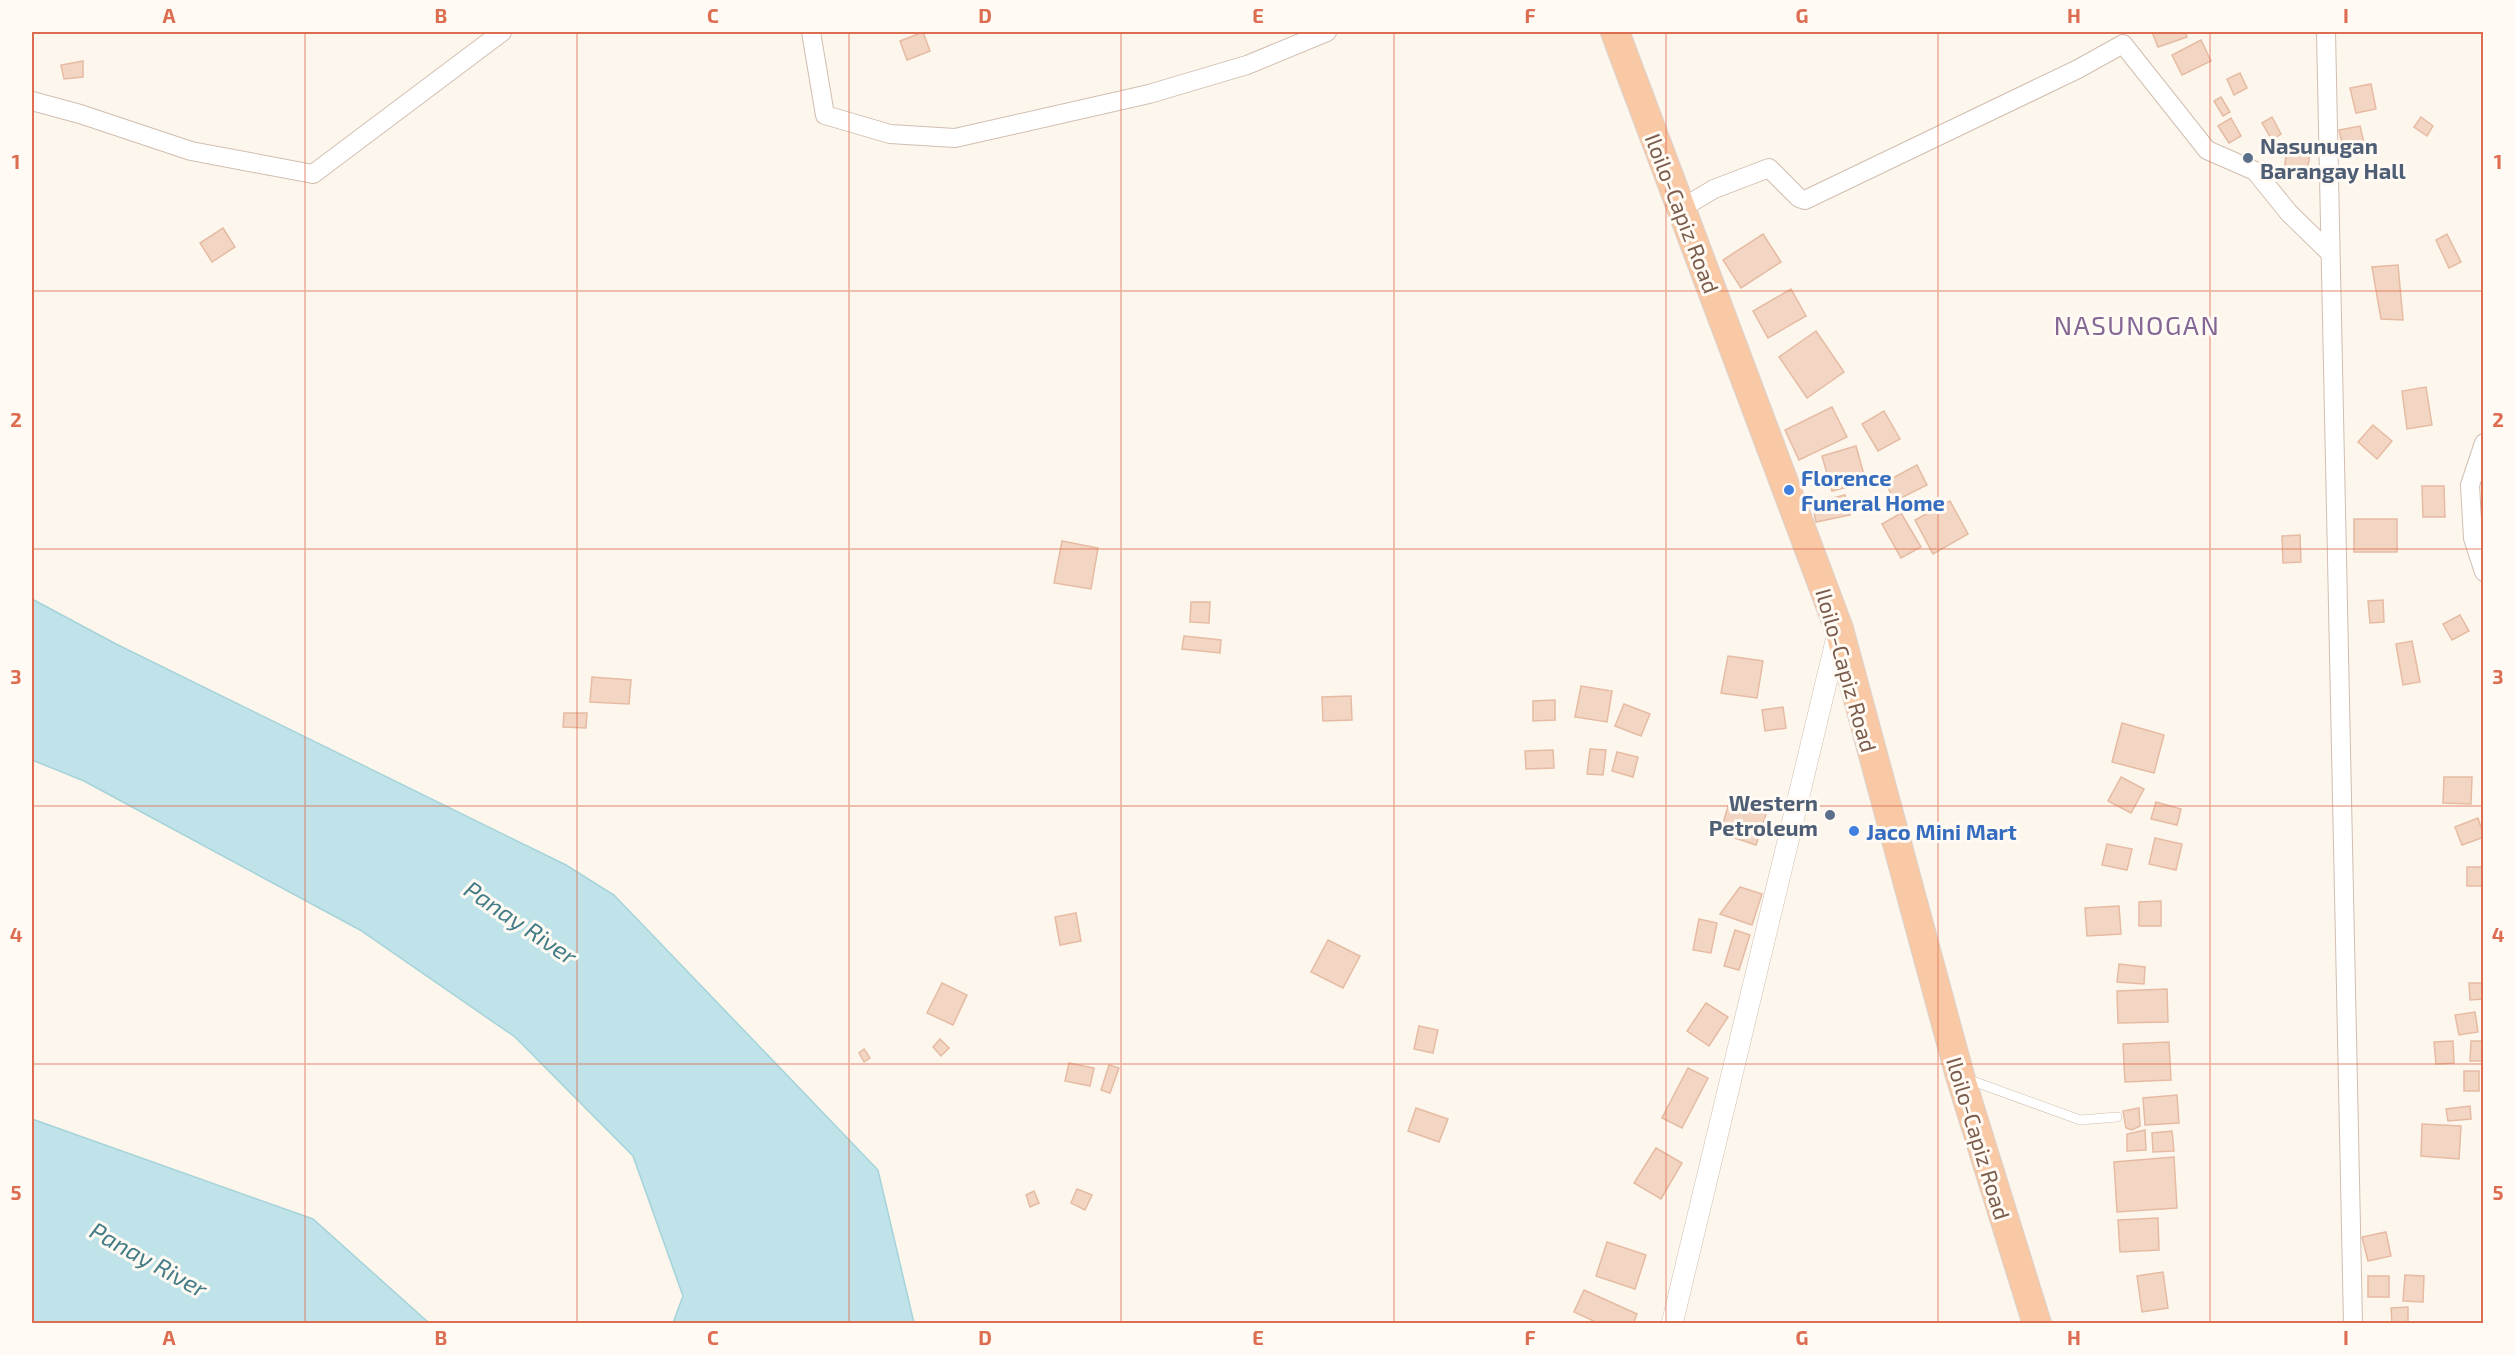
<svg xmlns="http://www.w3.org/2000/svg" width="2515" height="1355" viewBox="0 0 2515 1355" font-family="'Exo 2',sans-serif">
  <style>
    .water { fill: #bfe3e8; stroke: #a5d3da; stroke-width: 1.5 }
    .building { fill: #f3d5c3; stroke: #e6bba3; stroke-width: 1.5 }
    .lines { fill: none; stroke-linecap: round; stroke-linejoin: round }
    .service-casing { stroke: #d1beb0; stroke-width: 10 }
    .minor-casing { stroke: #d1beb0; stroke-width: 20 }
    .tertiary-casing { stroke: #d1beb0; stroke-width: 22 }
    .trunk-casing { stroke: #dad1cd; stroke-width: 30 }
    .service { stroke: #fff; stroke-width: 9 }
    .minor { stroke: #fff; stroke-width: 18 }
    .tertiary { stroke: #fff; stroke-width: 21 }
    .trunk { stroke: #f9c8a4; stroke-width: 28 }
    .grid { fill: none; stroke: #dc6d51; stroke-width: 1.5; stroke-opacity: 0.55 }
    .service-dot { fill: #5c6f8a; stroke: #fffaf3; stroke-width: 2 }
    .shop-dot { fill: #3f7fe0; stroke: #fffaf3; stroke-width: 2 }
    .labels { text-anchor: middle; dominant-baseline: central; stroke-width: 6; stroke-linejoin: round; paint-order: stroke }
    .service-label { font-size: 22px; font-weight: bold; fill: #4e5e75; stroke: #fffaf3; text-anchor: start }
    .street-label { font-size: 22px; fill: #7a5c4d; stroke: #fffaf3 }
    .shop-label { font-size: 22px; font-weight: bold; fill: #366cbe; stroke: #fffaf3; text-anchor: start }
    .water-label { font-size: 24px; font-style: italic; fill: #437c86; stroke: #fffaf3 }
    .quarter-label { font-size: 26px; letter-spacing: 1.5px; fill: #846695; stroke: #fffaf3 }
    .neatline { fill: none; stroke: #dc6d51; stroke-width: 2 }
    .grid-label { font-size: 20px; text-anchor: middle; font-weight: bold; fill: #dc6d51 }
  </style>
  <rect width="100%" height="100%" fill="#fdf6ec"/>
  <!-- water -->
  <g class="water">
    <path d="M32 599 116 644 566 865 614 895 878 1170 914 1323H673L683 1296 633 1156 515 1037 360 930 84 781 32 760Z"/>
    <path d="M32 1119 313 1219 429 1323H32Z"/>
  </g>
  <!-- building -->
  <g class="building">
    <path d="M923 32 930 51 907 60 900 41Z"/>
    <path d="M2152 32H2185L2187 37 2158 47Z"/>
    <path d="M2201 40 2211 61 2182 75 2172 55Z"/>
    <path d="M83 61V77L64 79 61 65Z"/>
    <path d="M2240 73 2247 88 2234 95 2227 79Z"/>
    <path d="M2371 84 2376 109 2356 113 2350 88Z"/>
    <path d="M2221 97 2230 112 2223 116 2214 101Z"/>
    <path d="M2272 117 2281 134 2272 140 2262 123Z"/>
    <path d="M2421 117 2433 126 2427 136 2414 127Z"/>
    <path d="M2231 118 2241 136 2229 143 2218 126Z"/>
    <path d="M2360 126 2366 152 2345 156 2339 130Z"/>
    <path d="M2287 149 2310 153 2307 173 2284 170Z"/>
    <path d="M223 228 235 247 212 262 200 243Z"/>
    <path d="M1763 234 1781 262 1741 288 1723 260Z"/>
    <path d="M2447 234 2461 262 2449 268 2436 240Z"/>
    <path d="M2398 265 2403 320 2381 319 2372 267Z"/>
    <path d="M1791 289 1806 316 1768 338 1753 311Z"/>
    <path d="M1816 331 1844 372 1807 398 1779 357Z"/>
    <path d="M2426 387 2432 425 2407 429 2402 391Z"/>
    <path d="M1832 407 1847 437 1799 460 1785 430Z"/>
    <path d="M1884 411 1900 439 1878 451 1862 424Z"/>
    <path d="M2373 425 2392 441 2377 459 2358 442Z"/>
    <path d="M1856 446 1866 482 1832 491 1822 456Z"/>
    <path d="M1917 465 1927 485 1895 501 1885 482Z"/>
    <path d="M2422 486H2444L2445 517H2423Z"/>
    <path d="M1845 495 1850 515 1816 522 1812 503Z"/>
    <path d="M1950 501 1968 534 1933 554 1915 520Z"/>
    <path d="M1901 513 1921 547 1901 558 1882 524Z"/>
    <rect x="2354" y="519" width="43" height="33"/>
    <path d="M2300 535 2301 562 2283 563 2282 536Z"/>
    <path d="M1062 541 1098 548 1091 589 1054 583Z"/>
    <path d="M2383 600 2384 622 2370 623 2368 601Z"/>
    <path d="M1191 602H1210L1209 623 1190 622Z"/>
    <path d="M2460 615 2469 631 2452 640 2443 624Z"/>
    <path d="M1184 636 1221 640 1220 653 1182 649Z"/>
    <path d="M2412 641 2420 682 2403 685 2396 644Z"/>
    <path d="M1728 656 1763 661 1757 698 1721 693Z"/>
    <path d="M592 677 631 680 629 704 590 702Z"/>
    <path d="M1581 686 1612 691 1607 722 1575 717Z"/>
    <path d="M1351 696 1352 720 1323 721 1322 697Z"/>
    <path d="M1555 700V720L1533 721V701Z"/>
    <path d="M1624 704 1650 714 1641 736 1615 726Z"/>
    <path d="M1783 707 1786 728 1765 731 1762 710Z"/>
    <path d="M564 713H587L586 728 563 727Z"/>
    <path d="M2122 723 2164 735 2154 773 2112 762Z"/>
    <path d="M1590 749 1606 750 1603 775 1587 774Z"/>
    <path d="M1553 750 1554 768 1526 769 1525 751Z"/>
    <path d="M1617 752 1638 757 1633 777 1612 771Z"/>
    <path d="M2121 777 2144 789 2131 813 2108 801Z"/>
    <path d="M2444 777H2472L2471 804 2443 803Z"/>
    <path d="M1730 800 1767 811 1756 845 1720 833Z"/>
    <path d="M2156 802 2181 809 2177 825 2151 819Z"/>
    <path d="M2478 818 2484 837 2462 845 2455 827Z"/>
    <path d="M2155 838 2182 844 2176 870 2149 864Z"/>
    <path d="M2107 844 2132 849 2127 870 2102 865Z"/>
    <rect x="2467" y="867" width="17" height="19"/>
    <path d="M1740 887 1762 894 1752 925 1720 914Z"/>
    <path d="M2161 901V926H2139V902Z"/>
    <path d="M2119 906 2121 934 2087 936 2085 908Z"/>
    <path d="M1076 913 1081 941 1060 945 1055 917Z"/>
    <path d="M1699 919 1717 923 1711 953 1693 950Z"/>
    <path d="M1735 930 1750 935 1739 970 1724 966Z"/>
    <path d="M1328 940 1360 956 1343 988 1311 972Z"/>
    <path d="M2119 964 2145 967 2144 984 2117 982Z"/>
    <path d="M942 983 967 995 953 1025 927 1013Z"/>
    <path d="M2469 983H2484V999L2470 1000Z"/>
    <path d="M2167 989 2168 1022 2118 1023 2117 991Z"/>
    <path d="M1706 1003 1728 1017 1709 1046 1687 1031Z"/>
    <path d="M2475 1012 2478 1032 2459 1035 2455 1015Z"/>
    <path d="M1419 1026 1438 1030 1433 1053 1414 1049Z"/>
    <path d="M940 1039 949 1048 941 1056 933 1047Z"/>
    <path d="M2453 1041 2454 1063 2436 1064 2434 1042Z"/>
    <path d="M2471 1041H2484V1061H2470Z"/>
    <path d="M2169 1042 2171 1080 2125 1082 2123 1044Z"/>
    <path d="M864 1049 870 1058 864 1062 859 1053Z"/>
    <path d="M1069 1063 1094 1068 1090 1086 1065 1081Z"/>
    <path d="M1109 1065 1119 1068 1110 1093 1101 1090Z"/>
    <path d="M1688 1068 1708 1078 1682 1128 1662 1118Z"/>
    <rect x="2464" y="1071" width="15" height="20"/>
    <path d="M2177 1095 2179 1123 2145 1125 2143 1098Z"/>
    <path d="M2470 1106 2471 1119 2448 1121 2446 1109Z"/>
    <path d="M1416 1108 1448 1119 1439 1142 1408 1131Z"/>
    <path d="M2139 1108 2140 1126 2132 1130 2126 1128 2123 1111Z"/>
    <path d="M2422 1124 2461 1126 2459 1159 2421 1156Z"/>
    <path d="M2145 1130 2146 1150 2127 1151V1134Z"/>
    <path d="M2172 1131 2174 1151 2153 1152 2152 1133Z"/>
    <path d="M1656 1148 1682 1163 1661 1199 1634 1183Z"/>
    <path d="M2174 1157 2177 1208 2117 1212 2114 1162Z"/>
    <path d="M1077 1189 1092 1195 1085 1210 1071 1203Z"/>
    <path d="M1034 1191 1039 1203 1030 1207 1026 1195Z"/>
    <path d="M2158 1218 2159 1250 2120 1252 2118 1220Z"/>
    <path d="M2386 1232 2391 1256 2368 1261 2362 1237Z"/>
    <path d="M1607 1242 1646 1255 1635 1289 1596 1276Z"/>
    <path d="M2163 1272 2168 1308 2142 1312 2137 1276Z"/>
    <path d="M2405 1275 2424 1276 2423 1302 2403 1301Z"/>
    <rect x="2368" y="1276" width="21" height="21"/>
    <path d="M1584 1290 1637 1314 1633 1324H1600L1574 1312Z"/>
    <path d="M2408 1307V1323H2392L2391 1308Z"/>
  </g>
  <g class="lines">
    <!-- service casing -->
    <g class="service-casing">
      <path id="service" d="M1967 1079 2080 1120 2117 1117"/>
    </g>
    <!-- minor casing -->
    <g class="minor-casing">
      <g id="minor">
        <path d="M811 32 825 115 890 134 955 138 1149 94 1247 65 1327 32"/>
        <path d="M2326 32 2353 1324"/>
        <path d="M32 101 80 114 191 151 313 174 502 32"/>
        <path d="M1682 208 1714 189 1769 168 1799 198 1805 200 2078 69 2123 44 2207 150 2255 171 2289 213 2330 253"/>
        <path d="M2484 443 2470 485 2473 538 2484 572"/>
      </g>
    </g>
    <!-- tertiary casing -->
    <g class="tertiary-casing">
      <path id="tertiary" d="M1672 1324 1838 633"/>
    </g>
    <!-- trunk casing -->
    <g class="trunk-casing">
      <path id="trunk" d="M1615 32 1839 629 1960 1076 2037 1324"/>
    </g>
    <!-- service -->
    <use href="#service" class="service"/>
    <!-- minor -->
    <use href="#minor" class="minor"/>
    <!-- tertiary -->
    <use href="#tertiary" class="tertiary"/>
    <!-- trunk -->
    <use href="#trunk" class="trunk"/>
  </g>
  <!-- grid -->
  <path class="grid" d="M305 32V1324M577 32V1324M849 32V1324M1121 32V1324M1394 32V1324M1666 32V1324M1938 32V1324M2210 32V1324M32 291H2484M32 549H2484M32 806H2484M32 1064H2484"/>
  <!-- markers -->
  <g class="service-dot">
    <circle cx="2248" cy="158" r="6"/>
    <circle cx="1830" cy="815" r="6"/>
  </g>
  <g class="shop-dot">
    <circle cx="1789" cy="490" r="6"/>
    <circle cx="1854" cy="831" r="6"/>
  </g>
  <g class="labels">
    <!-- service labels -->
    <g class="service-label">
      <text x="2260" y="145">Nasunugan<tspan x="2260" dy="25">Barangay Hall</tspan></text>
      <text x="1818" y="802" text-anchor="end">Western<tspan x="1818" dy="25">Petroleum</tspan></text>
    </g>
    <!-- street labels -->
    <g class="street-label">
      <text transform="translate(1683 213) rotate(69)">Iloilo-Capiz Road</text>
      <text transform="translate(1847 670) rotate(74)">Iloilo-Capiz Road</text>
      <text transform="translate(1979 1138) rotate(73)">Iloilo-Capiz Road</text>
    </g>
    <!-- shop labels -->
    <g class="shop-label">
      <text x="1801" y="477">Florence<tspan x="1801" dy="25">Funeral Home</tspan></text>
      <text x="1866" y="831">Jaco Mini Mart</text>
    </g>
    <!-- water labels -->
    <g class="water-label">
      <text transform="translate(521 922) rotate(34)">Panay River</text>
      <text transform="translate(149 1259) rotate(29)">Panay River</text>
    </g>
    <!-- quarter labels -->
    <g class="quarter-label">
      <text x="2137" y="324">NASUNOGAN</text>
    </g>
  </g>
  <!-- border -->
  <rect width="2515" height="1355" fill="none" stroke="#fffaf3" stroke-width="66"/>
  <rect x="33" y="33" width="2449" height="1289" class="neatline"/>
  <g class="grid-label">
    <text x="169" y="23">A</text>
    <text x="441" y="23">B</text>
    <text x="713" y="23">C</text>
    <text x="985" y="23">D</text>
    <text x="1258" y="23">E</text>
    <text x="1530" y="23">F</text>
    <text x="1802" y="23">G</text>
    <text x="2074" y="23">H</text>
    <text x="2346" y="23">I</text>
    <text x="16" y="169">1</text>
    <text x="2498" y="169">1</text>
    <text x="16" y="427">2</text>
    <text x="2498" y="427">2</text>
    <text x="16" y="684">3</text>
    <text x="2498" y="684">3</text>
    <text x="16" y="942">4</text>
    <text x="2498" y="942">4</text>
    <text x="16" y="1200">5</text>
    <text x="2498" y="1200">5</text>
    <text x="169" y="1345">A</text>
    <text x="441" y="1345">B</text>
    <text x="713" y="1345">C</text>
    <text x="985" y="1345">D</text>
    <text x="1258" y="1345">E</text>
    <text x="1530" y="1345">F</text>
    <text x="1802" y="1345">G</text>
    <text x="2074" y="1345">H</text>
    <text x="2346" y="1345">I</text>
  </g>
</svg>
